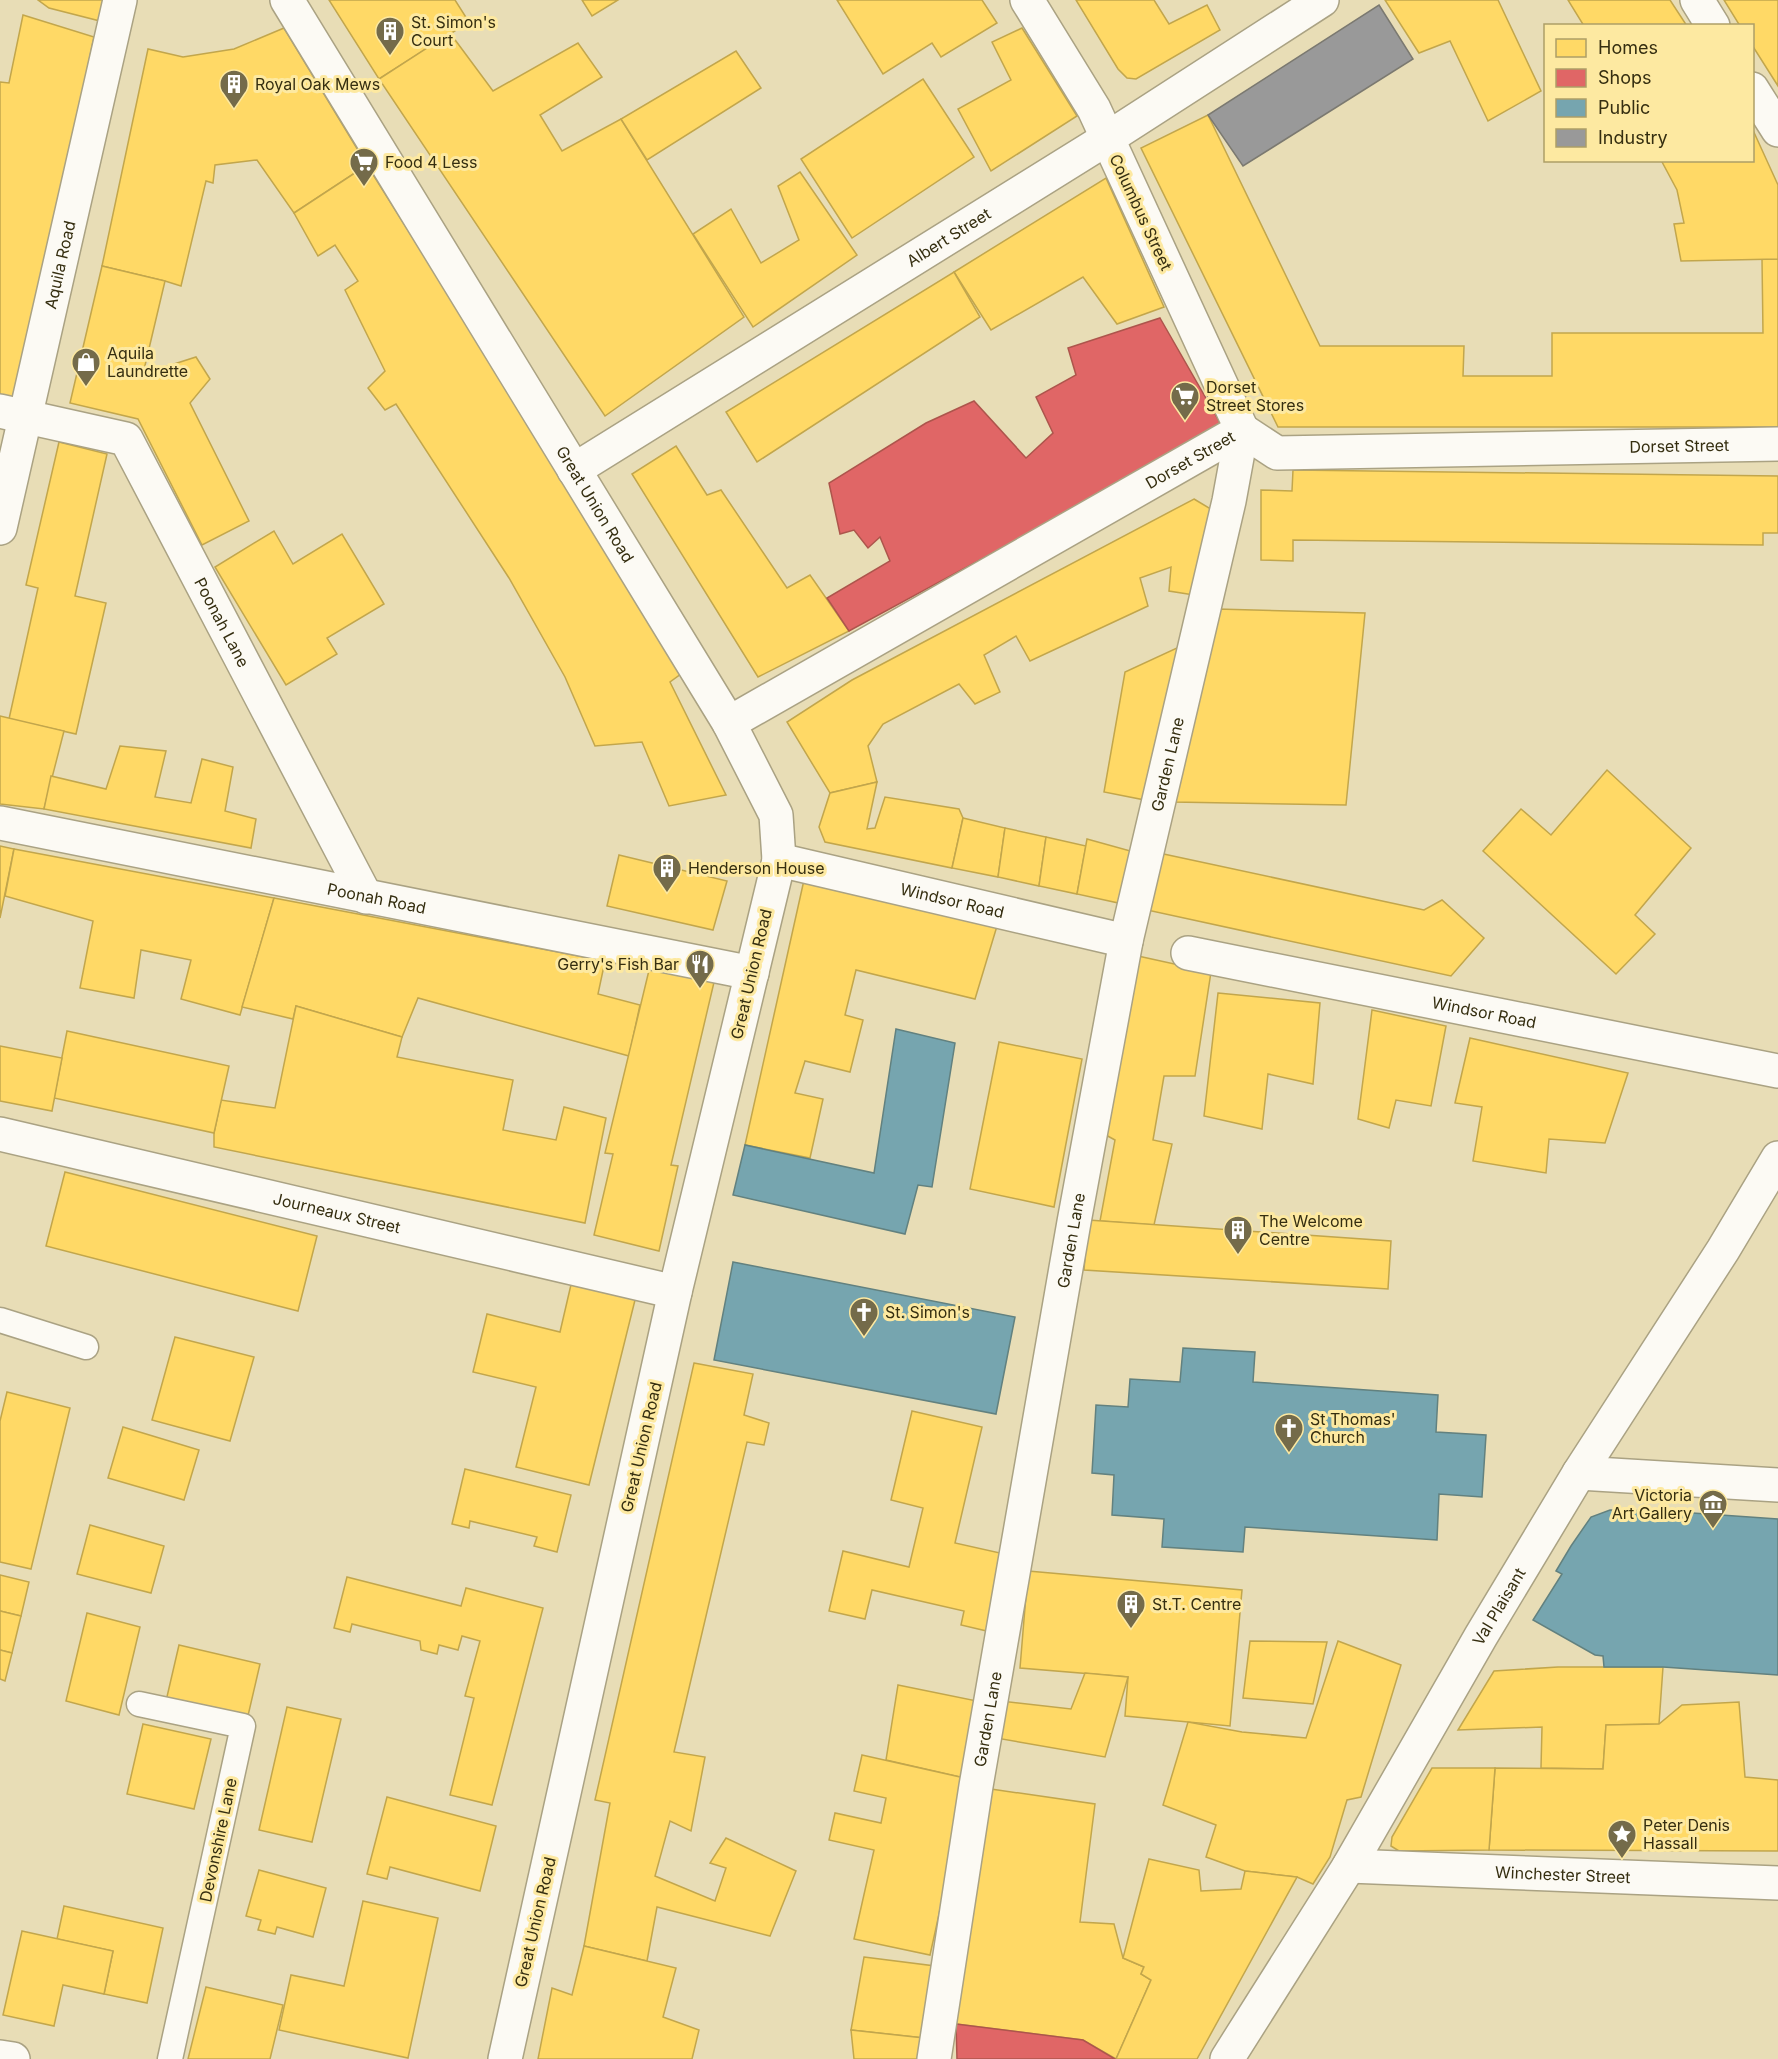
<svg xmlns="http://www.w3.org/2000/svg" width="1778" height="2059" viewBox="0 0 1778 2059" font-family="Inter,sans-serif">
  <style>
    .homes { fill: #ffd966; stroke: #c2a64c; stroke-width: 1.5 }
    .shops { fill: #e06666; stroke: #ad554c; stroke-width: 1.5 }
    .public { fill: #76a5af; stroke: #62817f; stroke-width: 1.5 }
    .industry { fill: #999; stroke: #7b7970; stroke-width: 1.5 }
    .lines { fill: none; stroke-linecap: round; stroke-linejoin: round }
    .service-casing { stroke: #aaa283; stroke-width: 27 }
    .minor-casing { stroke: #aaa283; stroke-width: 36 }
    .secondary-casing { stroke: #aaa283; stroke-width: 36 }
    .service { stroke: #fcfaf4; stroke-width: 24 }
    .minor { stroke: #fcfaf4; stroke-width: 33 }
    .secondary { stroke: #fcfaf4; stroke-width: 33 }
    .labels { text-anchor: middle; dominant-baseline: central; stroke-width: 6; stroke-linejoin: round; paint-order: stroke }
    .poi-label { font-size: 16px; fill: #352e10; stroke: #fde9a1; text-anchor: start }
    .street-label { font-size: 16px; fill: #352e10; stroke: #fde9a1 }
  </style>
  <rect width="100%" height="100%" fill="#e8ddb6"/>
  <!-- homes -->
  <g class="homes">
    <path d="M38 0H105L100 21 49 8Z"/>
    <path d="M329 0H455L469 22 379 79Z"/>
    <path d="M582 0H618L592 16Z"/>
    <path d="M837 0H982L997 23 941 57 932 43 883 74Z"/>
    <path d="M1076 0H1154L1169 24 1207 5 1220 30 1136 79 1127 78 1118 69Z"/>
    <path d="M1385 0H1498L1541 91 1488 121 1450 41 1419 53Z"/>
    <path d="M1568 0H1670L1687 26H1584Z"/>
    <path d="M1724 0H1778V86L1752 45V26H1740Z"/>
    <path d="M23 15 94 37 17 404 0 398V82L9 83Z"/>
    <path d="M284 28 367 165 294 213 257 160 215 165 213 183 206 181 181 286 165 281 102 266 148 49 183 57 234 49Z"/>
    <path d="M1022 28 1077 116 991 171 958 109 1011 80 992 42Z"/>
    <path d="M450 33 493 91 578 43 602 77 540 115 562 151 621 119 744 317 605 416 379 79Z"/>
    <path d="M736 51 761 88 647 160 621 119Z"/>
    <path d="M923 79 974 157 852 238 801 159Z"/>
    <path d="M1208 115 1320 346H1464L1463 376H1552V333H1763L1762 259H1778V427H1278L1141 148Z"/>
    <path d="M1752 128 1778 185V259L1681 261 1674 224 1684 223 1677 190 1661 160H1752Z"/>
    <path d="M367 165 685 671 670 682 726 795 669 806 642 742 595 746 565 677 509 578 396 404 385 410 368 388 385 371 345 290 358 281 335 245 318 256 294 213Z"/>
    <path d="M800 172 857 255 753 327 693 234 731 209 761 263 799 240 778 186Z"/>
    <path d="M1106 178 1164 307 1117 324 1083 277 991 330 954 272Z"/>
    <path d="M102 266 165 281 143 374 196 357 210 379 190 403 249 521 202 545 138 419 70 403Z"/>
    <path d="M954 272 980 317 757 462 726 412Z"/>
    <path d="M59 442 107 454 75 596 106 603 76 734 9 719 38 588 26 585Z"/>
    <path d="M676 446 707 495 721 490 787 588 810 575 849 631 758 677 632 474Z"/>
    <path d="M1293 470 1778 476V533H1763V545L1293 540V561L1261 560V490L1292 491Z"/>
    <path d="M1194 499 1219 514 1200 596 1169 591 1171 567 1140 578 1148 606 1030 661 1016 636 984 655 1000 692 975 704 959 684 883 724 868 746 877 782 830 793 787 722 852 680Z"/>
    <path d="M274 531 293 564 342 534 384 604 327 638 337 654 286 685 215 567Z"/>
    <path d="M1217 609 1365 613 1346 805 1173 802Z"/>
    <path d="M1179 647 1145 800 1104 792 1125 672Z"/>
    <path d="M0 716 64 731 44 809 0 804Z"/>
    <path d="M120 746 166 751 155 797 191 803 202 759 233 767 225 811 256 819 251 848 44 809 51 776 106 789Z"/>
    <path d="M1607 770 1691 848 1635 915 1655 934 1616 974 1483 851 1521 809 1551 835Z"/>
    <path d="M877 782 867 829 875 828 885 797 959 809 963 818 952 868 825 842 819 827 830 793Z"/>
    <path d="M963 818 1005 828 998 877 952 868Z"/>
    <path d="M1005 828 1046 837 1039 886 998 877Z"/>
    <path d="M1046 837 1086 846 1077 894 1039 886Z"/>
    <path d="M1087 839 1134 852 1123 904 1077 894Z"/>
    <path d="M0 846 14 849 0 918Z"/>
    <path d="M14 849 274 898 240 1015 181 999 191 960 141 950 134 998 80 988 93 921 5 896Z"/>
    <path d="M1159 853 1424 910 1442 900 1484 938 1451 976 1147 910Z"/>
    <path d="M619 855 727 881 713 930 607 906Z"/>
    <path d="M804 880 997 926 975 999 856 970 845 1015 863 1020 850 1072 805 1061 795 1093 823 1099 810 1158 745 1145Z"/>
    <path d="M274 898 605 961 598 994 640 1005 629 1056 418 998 402 1037 296 1006 293 1019 242 1007Z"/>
    <path d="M1138 956 1211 972 1195 1076H1164L1153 1140 1172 1144 1154 1225 1100 1221 1115 1140 1104 1134Z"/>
    <path d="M651 962 715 978 671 1165 678 1166 659 1251 594 1235 613 1154 605 1153Z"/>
    <path d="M1218 993 1320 1003 1313 1084 1268 1074 1262 1129 1204 1116Z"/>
    <path d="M296 1006 402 1037 397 1057 513 1080 503 1130 556 1140 564 1107 606 1118 585 1223 214 1147V1133L221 1100 275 1108Z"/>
    <path d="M1372 1010 1446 1026 1431 1106 1396 1100 1389 1128 1358 1119Z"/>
    <path d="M67 1031 229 1066 214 1133 54 1098Z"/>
    <path d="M1470 1038 1628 1073 1605 1143 1549 1139 1546 1173 1473 1161 1482 1107 1455 1103Z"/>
    <path d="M999 1042 1082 1059 1054 1207 970 1189Z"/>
    <path d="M0 1046 62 1058 52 1111 0 1101Z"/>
    <path d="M65 1172 317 1236 298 1311 46 1246Z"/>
    <path d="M1088 1220 1391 1241 1388 1289 1084 1270Z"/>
    <path d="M573 1276 637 1292 589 1485 516 1467 536 1387 473 1372 487 1314 560 1332Z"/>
    <path d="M175 1337 254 1357 230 1441 152 1420Z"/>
    <path d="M694 1363 753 1374 744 1415 769 1423 764 1445 747 1442 674 1752 705 1757 691 1831 670 1821 655 1876 715 1901 726 1868 710 1863 726 1838 796 1871 770 1936 657 1907 647 1961 584 1946 610 1803 595 1800Z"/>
    <path d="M7 1392 70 1408 31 1569 0 1562V1421Z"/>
    <path d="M912 1411 982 1427 955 1543 1009 1555 991 1632 961 1625 964 1611 872 1590 865 1619 829 1611 843 1551 909 1567 923 1508 891 1500Z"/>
    <path d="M123 1427 199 1450 184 1500 108 1478Z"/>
    <path d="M465 1469 571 1495 557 1552 534 1546 537 1537 470 1521 469 1528 452 1524Z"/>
    <path d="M90 1525 164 1546 151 1593 77 1574Z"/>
    <path d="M1028 1571 1242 1590 1230 1726 1125 1716 1128 1677 1020 1668Z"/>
    <path d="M0 1575 29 1582 21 1616 0 1611Z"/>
    <path d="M347 1577 461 1606 466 1588 543 1608 492 1805 450 1795 474 1698 465 1696 480 1641 462 1636 458 1650 439 1645 437 1654 421 1650 420 1641 352 1624 350 1632 334 1628Z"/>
    <path d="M0 1611 21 1616 12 1653 0 1650Z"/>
    <path d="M87 1613 140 1627 119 1715 66 1701Z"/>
    <path d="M1250 1641 1327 1642 1313 1704 1243 1698Z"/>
    <path d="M1338 1641 1401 1665 1361 1797 1347 1800 1330 1857 1313 1884 1297 1877 1245 1871 1206 1857 1216 1825 1163 1805 1188 1722 1242 1732 1306 1738Z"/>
    <path d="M179 1645 260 1664 247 1720 166 1701Z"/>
    <path d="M0 1650 12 1653 5 1681 0 1679Z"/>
    <path d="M1558 1667H1663L1659 1724 1606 1725 1603 1769 1541 1768 1542 1727 1458 1730 1494 1671Z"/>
    <path d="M1085 1673 1128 1677 1105 1757 996 1738 1001 1701 1071 1709Z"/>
    <path d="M898 1685 977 1701 969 1779 886 1760Z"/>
    <path d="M1739 1702 1745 1777 1778 1780V1851L1489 1850 1495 1768 1603 1769 1606 1725 1659 1724 1682 1705Z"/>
    <path d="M287 1707 341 1719 312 1842 259 1830Z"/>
    <path d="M143 1724 211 1739 194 1809 127 1794Z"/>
    <path d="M862 1755 969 1779 930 1955 854 1939 874 1850 829 1840 835 1813 881 1823 886 1798 854 1791Z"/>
    <path d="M1432 1768H1495L1489 1850 1399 1851 1391 1846 1392 1837Z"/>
    <path d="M991 1789 1095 1804 1080 1922 1114 1924 1123 1958 1144 1967 1141 1974 1151 1980 1116 2059 1083 2040 956 2024Z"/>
    <path d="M387 1797 496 1826 480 1891 390 1867 387 1879 367 1874Z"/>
    <path d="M1149 1859 1199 1870 1201 1891 1241 1889 1245 1871 1297 1877 1197 2059H1116L1151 1980 1141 1974 1144 1967 1123 1958Z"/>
    <path d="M259 1870 326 1888 313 1937 277 1927 275 1934 258 1930 261 1920 246 1916Z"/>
    <path d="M363 1901 438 1918 408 2058 279 2030 291 1975 344 1986Z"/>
    <path d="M64 1906 163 1928 147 2003 104 1994 113 1951 57 1939Z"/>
    <path d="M22 1931 113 1951 104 1994 63 1985 54 2026 3 2015Z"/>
    <path d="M584 1946 676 1968 663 2017 699 2030 692 2059H538L552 1988 572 1995Z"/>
    <path d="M864 1957 935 1966 924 2038 851 2030Z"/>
    <path d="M206 1987 283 2005 270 2059H188Z"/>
    <path d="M851 2030 924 2038 923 2059H854Z"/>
  </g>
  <!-- shops -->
  <g class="shops">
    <path d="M1160 318 1223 428 849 631 827 598 890 561 880 537 868 548 854 530 840 534 829 483 926 423 974 401 1026 458 1053 433 1036 397 1076 375 1068 348Z"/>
    <path d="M956 2024 1083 2040 1115 2059H957Z"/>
  </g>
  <!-- public -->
  <g class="public">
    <path d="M896 1029 955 1043 932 1187 918 1185 905 1234 733 1195 745 1145 874 1173Z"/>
    <path d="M733 1262 1015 1317 996 1414 714 1360Z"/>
    <path d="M1183 1348 1255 1352 1253 1382 1438 1395 1436 1432 1486 1435 1482 1497 1439 1494 1437 1540 1245 1527 1243 1552 1162 1547 1164 1519 1112 1515 1114 1475 1092 1473 1096 1405 1128 1407 1130 1379 1180 1382Z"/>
    <path d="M1610 1510 1664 1511 1778 1519V1675L1663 1667H1604L1603 1656 1595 1655 1533 1620 1562 1574 1556 1571 1571 1546 1591 1517Z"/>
  </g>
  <!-- industry -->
  <path class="industry" d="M1379 5 1413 59 1243 166 1208 115Z"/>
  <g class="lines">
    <!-- service casing -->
    <g class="service-casing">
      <g id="service">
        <path d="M0 1320 86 1347"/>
        <path d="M139 1704 243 1726 170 2059"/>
      </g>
    </g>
    <!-- minor casing -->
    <g class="minor-casing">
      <g id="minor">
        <path id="s1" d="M287 0 729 723 776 815 779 860 675 1292 505 2059"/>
        <path d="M1697 0 1713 26"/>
        <path d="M1752 89 1778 130"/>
        <path id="s2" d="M0 411 126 439 366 897"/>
        <path id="s3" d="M574 470 1108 138 1322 0"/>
        <path id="s4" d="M0 528 120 0"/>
        <path id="s5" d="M729 723 1242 430 1277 453 1778 444"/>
        <path id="s6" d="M0 823 752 973"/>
        <path id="s7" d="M779 860 1126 941"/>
        <path id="s8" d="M1188 953 1778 1071"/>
        <path id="s9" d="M0 1134 675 1292"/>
        <path id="s10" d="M1349 1866 1778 1883"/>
        <path d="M0 2057 13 2059"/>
        <path id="s11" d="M934 2059 976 1786 1074 1222 1126 941 1229 501 1242 430 1094 109 1027 0"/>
      </g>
    </g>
    <!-- secondary casing -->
    <g class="secondary-casing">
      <g id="secondary">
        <path d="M1579 1473 1778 1485"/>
        <path id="s12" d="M1227 2059 1349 1866 1481 1636 1579 1473 1723 1250 1778 1158"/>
      </g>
    </g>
    <!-- service -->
    <use href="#service" class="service"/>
    <!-- minor -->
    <use href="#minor" class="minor"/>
    <!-- secondary -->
    <use href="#secondary" class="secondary"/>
  </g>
  <!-- icons -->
  <defs>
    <g id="building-pin" transform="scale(1.5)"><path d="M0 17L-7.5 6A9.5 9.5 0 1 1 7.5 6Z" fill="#746b4a" stroke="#fde9a1"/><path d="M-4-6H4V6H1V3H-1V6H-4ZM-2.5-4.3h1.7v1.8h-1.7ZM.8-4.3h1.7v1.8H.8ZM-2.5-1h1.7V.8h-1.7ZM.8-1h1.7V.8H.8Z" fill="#fff"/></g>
    <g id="supermarket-pin" transform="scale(1.5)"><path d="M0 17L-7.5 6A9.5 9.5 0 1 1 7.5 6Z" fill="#746b4a" stroke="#fde9a1"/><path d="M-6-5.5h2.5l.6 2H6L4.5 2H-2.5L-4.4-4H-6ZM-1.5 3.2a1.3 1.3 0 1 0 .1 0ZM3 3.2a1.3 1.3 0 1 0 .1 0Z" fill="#fff"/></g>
    <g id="shop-pin" transform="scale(1.5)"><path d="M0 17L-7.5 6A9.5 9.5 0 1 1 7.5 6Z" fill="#746b4a" stroke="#fde9a1"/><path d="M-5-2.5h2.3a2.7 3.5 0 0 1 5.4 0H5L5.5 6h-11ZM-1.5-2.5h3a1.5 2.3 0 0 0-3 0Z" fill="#fff"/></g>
    <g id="restaurant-pin" transform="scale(1.5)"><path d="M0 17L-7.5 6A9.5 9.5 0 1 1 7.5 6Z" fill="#746b4a" stroke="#fde9a1"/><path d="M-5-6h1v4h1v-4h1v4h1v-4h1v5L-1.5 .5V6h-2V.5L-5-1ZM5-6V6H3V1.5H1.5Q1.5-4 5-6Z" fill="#fff"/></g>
    <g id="church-pin" transform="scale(1.5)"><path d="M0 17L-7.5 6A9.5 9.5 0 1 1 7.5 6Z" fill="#746b4a" stroke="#fde9a1"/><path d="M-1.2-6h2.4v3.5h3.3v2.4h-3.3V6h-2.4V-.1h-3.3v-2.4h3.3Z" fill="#fff"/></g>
    <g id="museum-pin" transform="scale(1.5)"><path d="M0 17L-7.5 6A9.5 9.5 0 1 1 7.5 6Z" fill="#746b4a" stroke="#fde9a1"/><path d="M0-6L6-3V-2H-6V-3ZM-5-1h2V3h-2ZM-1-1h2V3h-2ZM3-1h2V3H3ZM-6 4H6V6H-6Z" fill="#fff"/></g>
    <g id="sight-pin" transform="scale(1.5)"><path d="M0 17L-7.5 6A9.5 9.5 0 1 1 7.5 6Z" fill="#746b4a" stroke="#fde9a1"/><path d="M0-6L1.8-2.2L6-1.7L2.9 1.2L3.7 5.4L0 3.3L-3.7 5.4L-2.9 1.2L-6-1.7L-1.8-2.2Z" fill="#fff"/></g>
  </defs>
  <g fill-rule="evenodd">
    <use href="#building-pin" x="390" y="31"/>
    <use href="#building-pin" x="234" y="84"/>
    <use href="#supermarket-pin" x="364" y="162"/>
    <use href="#shop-pin" x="86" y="362"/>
    <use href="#supermarket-pin" x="1185" y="396"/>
    <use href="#building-pin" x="667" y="868"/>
    <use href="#restaurant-pin" x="700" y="964"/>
    <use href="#building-pin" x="1238" y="1230"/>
    <use href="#church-pin" x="864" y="1312"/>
    <use href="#church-pin" x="1289" y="1428"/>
    <use href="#museum-pin" x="1713" y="1504"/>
    <use href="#building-pin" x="1131" y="1604"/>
    <use href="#sight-pin" x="1622" y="1834"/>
  </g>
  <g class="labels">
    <!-- poi labels -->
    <g class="poi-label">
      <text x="411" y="22">St. Simon's<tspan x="411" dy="18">Court</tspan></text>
      <text x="255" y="84">Royal Oak Mews</text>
      <text x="385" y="162">Food 4 Less</text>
      <text x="107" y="353">Aquila<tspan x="107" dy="18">Laundrette</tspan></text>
      <text x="1206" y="387">Dorset<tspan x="1206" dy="18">Street Stores</tspan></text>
      <text x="688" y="868">Henderson House</text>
      <text x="679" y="964" text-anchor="end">Gerry's Fish Bar</text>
      <text x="1259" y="1221">The Welcome<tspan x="1259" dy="18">Centre</tspan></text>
      <text x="885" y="1312">St. Simon's</text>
      <text x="1310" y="1419">St Thomas'<tspan x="1310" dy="18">Church</tspan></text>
      <text x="1692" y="1495" text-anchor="end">Victoria<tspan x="1692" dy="18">Art Gallery</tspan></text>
      <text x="1152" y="1604">St.T. Centre</text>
      <text x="1643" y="1825">Peter Denis<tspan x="1643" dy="18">Hassall</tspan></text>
    </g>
    <!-- street labels -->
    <g class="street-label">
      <text transform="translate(1141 212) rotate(65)">Columbus Street</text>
      <text stroke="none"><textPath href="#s3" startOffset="441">Albert Street</textPath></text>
      <text stroke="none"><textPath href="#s4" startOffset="270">Aquila Road</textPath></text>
      <text stroke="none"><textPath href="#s5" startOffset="1035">Dorset Street</textPath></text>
      <text stroke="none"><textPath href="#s5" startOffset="531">Dorset Street</textPath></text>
      <text stroke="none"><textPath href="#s1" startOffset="591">Great Union Road</textPath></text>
      <text stroke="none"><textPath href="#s2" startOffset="336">Poonah Lane</textPath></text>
      <text stroke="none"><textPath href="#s11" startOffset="1316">Garden Lane</textPath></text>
      <text stroke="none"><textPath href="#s6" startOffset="384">Poonah Road</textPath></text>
      <text stroke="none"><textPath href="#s7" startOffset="178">Windsor Road</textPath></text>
      <text transform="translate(751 974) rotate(-77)">Great Union Road</text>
      <text stroke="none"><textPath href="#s8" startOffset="302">Windsor Road</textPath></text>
      <text stroke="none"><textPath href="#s9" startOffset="346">Journeaux Street</textPath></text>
      <text stroke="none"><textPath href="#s11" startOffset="830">Garden Lane</textPath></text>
      <text transform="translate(641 1447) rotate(-77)">Great Union Road</text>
      <text stroke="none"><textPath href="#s12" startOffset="528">Val Plaisant</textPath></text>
      <text stroke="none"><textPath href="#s11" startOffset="344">Garden Lane</textPath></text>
      <text transform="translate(218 1840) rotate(-78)">Devonshire Lane</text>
      <text stroke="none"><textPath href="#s10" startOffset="214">Winchester Street</textPath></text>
      <text transform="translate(535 1922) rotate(-77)">Great Union Road</text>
    </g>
  </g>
  <!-- legend -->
  <rect x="1544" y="24" width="210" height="138" fill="#fde9a1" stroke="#ad9e67" stroke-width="1.5"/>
  <rect x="1556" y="39" width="30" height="18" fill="#ffd966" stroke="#ad9e67" stroke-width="1.5"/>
  <text x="1598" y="54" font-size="18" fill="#352e10">Homes</text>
  <rect x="1556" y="69" width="30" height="18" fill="#e06666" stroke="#ad9e67" stroke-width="1.5"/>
  <text x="1598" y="84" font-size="18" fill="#352e10">Shops</text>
  <rect x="1556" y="99" width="30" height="18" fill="#76a5af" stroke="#ad9e67" stroke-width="1.5"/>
  <text x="1598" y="114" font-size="18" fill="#352e10">Public</text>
  <rect x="1556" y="129" width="30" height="18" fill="#999999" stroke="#ad9e67" stroke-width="1.5"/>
  <text x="1598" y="144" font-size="18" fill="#352e10">Industry</text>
</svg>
